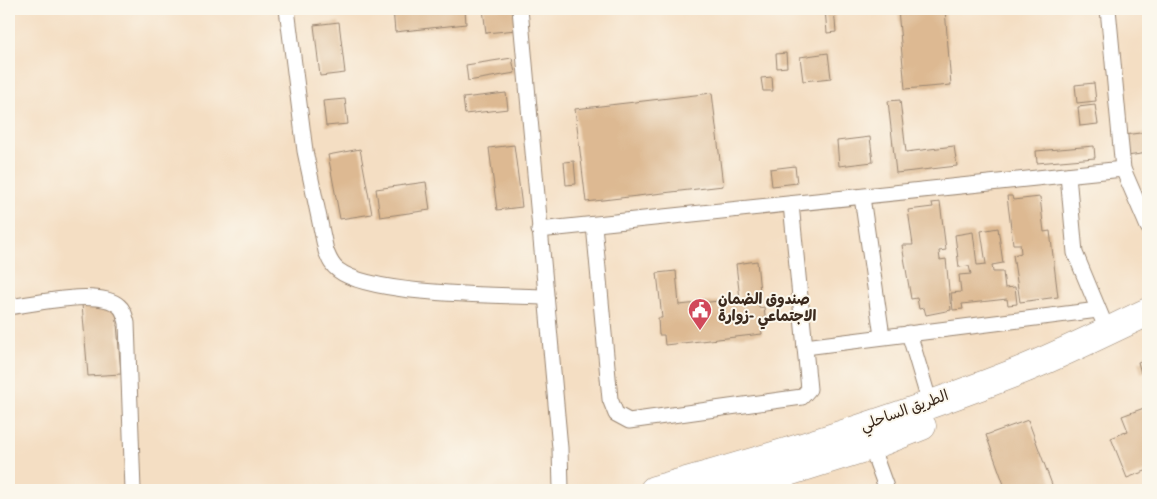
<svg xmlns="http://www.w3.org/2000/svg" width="1157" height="499" viewBox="0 0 1157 499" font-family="Dekko,'Playpen Sans Arabic',sans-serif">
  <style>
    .building { fill: #ddb992 }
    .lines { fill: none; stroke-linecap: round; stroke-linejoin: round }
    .street-casing { stroke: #988470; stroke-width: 17 }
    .highway-casing { stroke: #988470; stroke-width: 29 }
    .street { stroke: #fff; stroke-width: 15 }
    .highway { stroke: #fff; stroke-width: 28 }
    .labels { text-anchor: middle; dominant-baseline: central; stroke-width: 4; stroke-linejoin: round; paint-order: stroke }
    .poi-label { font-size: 15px; font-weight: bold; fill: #3b2a1e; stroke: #fbf7ec; text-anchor: start }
    .street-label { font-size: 15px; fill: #3b2a1e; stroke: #fbf7ec }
  </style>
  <rect width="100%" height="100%" fill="#fbf7ec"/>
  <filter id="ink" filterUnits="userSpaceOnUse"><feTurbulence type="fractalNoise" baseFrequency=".02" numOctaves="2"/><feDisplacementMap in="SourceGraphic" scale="10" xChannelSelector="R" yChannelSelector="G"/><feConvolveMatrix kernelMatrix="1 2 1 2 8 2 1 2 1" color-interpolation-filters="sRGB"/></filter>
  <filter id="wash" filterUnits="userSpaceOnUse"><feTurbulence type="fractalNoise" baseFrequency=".0096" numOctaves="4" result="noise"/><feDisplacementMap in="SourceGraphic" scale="20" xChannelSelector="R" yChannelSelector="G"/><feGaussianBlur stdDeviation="1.12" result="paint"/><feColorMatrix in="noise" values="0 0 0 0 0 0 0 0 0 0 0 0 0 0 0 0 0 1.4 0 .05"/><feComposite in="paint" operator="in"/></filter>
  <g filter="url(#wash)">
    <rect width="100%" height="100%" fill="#f4dec3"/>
    <g id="blocks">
      <!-- building -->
      <g class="building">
        <path d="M393 9H465L466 24 395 32Z"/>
        <path d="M483 9H514L516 30 486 33Z"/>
        <path d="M825 9H834L836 32 827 33Z"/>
        <path d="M898 9H945L951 85 905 89Z"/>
        <path d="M339 22 345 73 320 76 314 25Z"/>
        <path d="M786 53 787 67 777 68 776 54Z"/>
        <path d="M828 53 831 78 803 81 800 57Z"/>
        <path d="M512 58 515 73 468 81 466 65Z"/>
        <path d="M772 77 773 91H763L761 78Z"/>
        <path d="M1094 83 1096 101 1077 103 1075 85Z"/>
        <path d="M506 93 508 109 465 114 463 98Z"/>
        <path d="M712 93 723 186 586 202 575 109Z"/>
        <path d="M345 99 348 124 326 126 323 101Z"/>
        <path d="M900 100 906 152 954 146 957 166 896 173 888 101Z"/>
        <path d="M1095 105 1098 124 1080 126 1078 107Z"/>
        <path d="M1148 132V153L1127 156 1124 135Z"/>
        <path d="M870 137 873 162 839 166 837 141Z"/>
        <path d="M514 145 522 207 497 210 489 148Z"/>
        <path d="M1094 146 1095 158 1037 163 1036 151Z"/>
        <path d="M360 149 372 214 340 219 328 155Z"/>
        <path d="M574 161 576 184 566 185 564 162Z"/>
        <path d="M795 166 797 183 772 186 770 169Z"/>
        <path d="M426 182 430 210 380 217 376 189Z"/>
        <path d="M1007 196H1012L1013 200 1040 197 1044 232 1050 231 1058 297 1020 302 1013 255 1021 253 1020 244H1013Z"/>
        <path d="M940 202 946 250 939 251 940 260 946 259 951 310 926 315 924 308 919 309 917 298 911 299 902 245H913L908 210 933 207 932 203Z"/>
        <path d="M998 228 1003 263 992 265 993 272H1003L1005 288 1015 287 1017 304 1008 305 1007 299 962 304 963 309 953 310 951 293 961 292 959 275 971 274 969 266 959 267 955 235 973 232 977 265 986 264 981 231Z"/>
        <path d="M757 261 760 292H758L759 308 764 307 766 325H761L762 334 665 345 664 335H659L658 318H662L657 273 676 271 679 305 740 299 736 264Z"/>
        <path d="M105 302 116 311 121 374 88 376 82 304Z"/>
        <path d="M1148 359V371L1141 373 1138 362Z"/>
        <path d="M1144 408 1148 417V470L1127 478 1111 438 1128 431 1122 416Z"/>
        <path d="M1028 420 1054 490H1006L986 435Z"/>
      </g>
    </g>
  </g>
  <g filter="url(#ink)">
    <use href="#blocks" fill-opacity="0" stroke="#988470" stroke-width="1"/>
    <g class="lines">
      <!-- street casing -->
      <g class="street-casing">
        <g id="street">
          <path d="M287 9 305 151 326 251C329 258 331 265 338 270 371 296 501 295 546 297"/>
          <path d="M520 9 560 448 561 490"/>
          <path d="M1108 9 1123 169 1148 227"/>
          <path d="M1068 175 1075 253 1102 318"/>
          <path d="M862 197 882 336"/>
          <path d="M594 225 610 399 616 414 629 421 802 397 809 389 791 204"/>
          <path d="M539 230 1123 169"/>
          <path d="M9 307C34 304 99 288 119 306 124 310 125 316 127 323L133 490"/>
          <path d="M909 333 930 404"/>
          <path d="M805 347 1098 310"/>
          <path d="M871 446 887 490"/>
        </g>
      </g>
      <!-- highway casing -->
      <g class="highway-casing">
        <g id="highway">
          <path d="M654 490C777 457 899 418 1017 372 1062 354 1105 332 1148 312"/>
          <path d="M731 490 871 446 922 426"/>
        </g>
      </g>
      <!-- street -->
      <use href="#street" class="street"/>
      <!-- highway -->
      <use href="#highway" class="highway"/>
    </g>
  </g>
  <!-- icons -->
  <defs>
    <g id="civic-pin" transform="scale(1.25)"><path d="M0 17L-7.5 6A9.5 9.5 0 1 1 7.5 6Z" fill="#d1495b" stroke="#fbf7ec"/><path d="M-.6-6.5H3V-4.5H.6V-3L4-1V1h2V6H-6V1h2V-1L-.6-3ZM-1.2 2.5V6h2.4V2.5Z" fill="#fff"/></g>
  </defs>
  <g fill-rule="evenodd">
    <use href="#civic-pin" x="700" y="310"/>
  </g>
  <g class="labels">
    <!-- poi labels -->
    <g class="poi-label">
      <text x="718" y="301">صندوق الضمان<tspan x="718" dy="17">الاجتماعي -زوارة</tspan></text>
    </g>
    <!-- street labels -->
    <g class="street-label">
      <text transform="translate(905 412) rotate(-20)">الطريق الساحلي</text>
    </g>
  </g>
  <!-- margin -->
  <rect width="1157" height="499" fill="none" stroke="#fbf7ec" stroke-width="30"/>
</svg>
